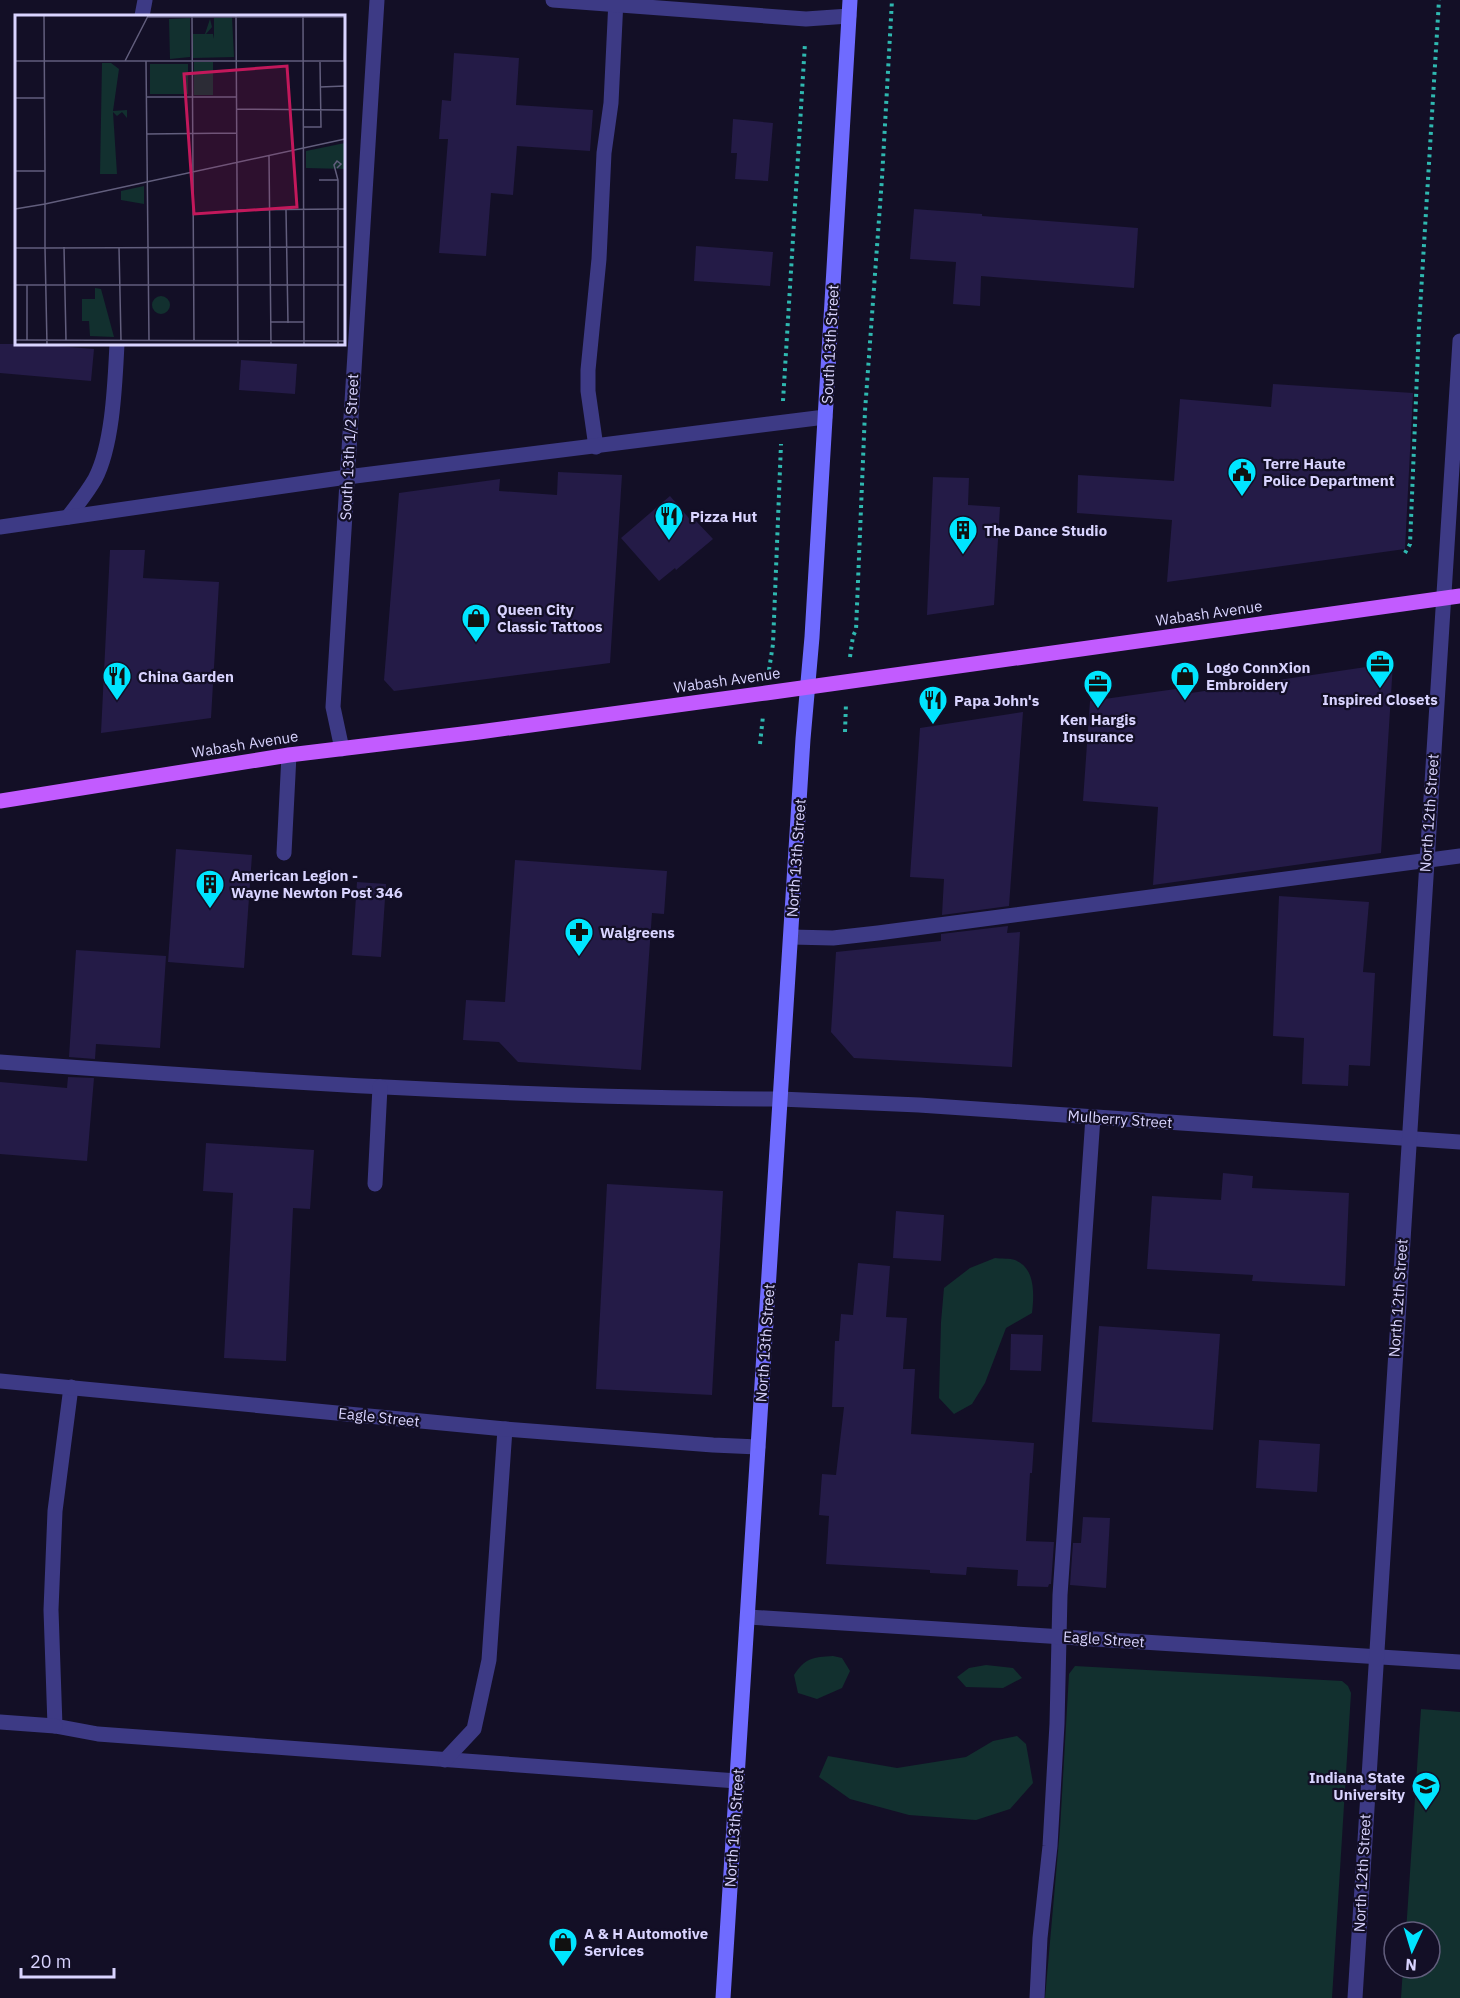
<svg xmlns="http://www.w3.org/2000/svg" width="1460" height="1998" viewBox="0 0 1460 1998" font-family="'IBM Plex Sans',sans-serif">
  <style>
    .green { fill: #12302f }
    .building { fill: #241b47 }
    .lines { fill: none; stroke-linecap: round; stroke-linejoin: round }
    .path { stroke: #2fb8b0; stroke-width: 4; stroke-dasharray: 3 4.5; stroke-linecap: butt }
    .lane { stroke: #3d3a85; stroke-width: 15 }
    .street { stroke: #3d3a85; stroke-width: 15 }
    .secondary { stroke: #6f6bff; stroke-width: 15 }
    .primary { stroke: #c25bff; stroke-width: 15 }
    .labels { text-anchor: middle; dominant-baseline: central; stroke-width: 4.5; stroke-linejoin: round; paint-order: stroke }
    .street-label { font-size: 15px; fill: #d9d4ff; stroke: #130f26 }
    .poi-label { font-size: 15px; font-weight: bold; fill: #d9d4ff; stroke: #130f26; text-anchor: start }
    .inset-road { fill: none; stroke: #625e7d; stroke-width: 1.5 }
    .view { fill: #c2185b; fill-opacity: 0.15; stroke: #c2185b; stroke-width: 3 }
    .inset-edge { fill: none; stroke: #d9d4ff; stroke-width: 3 }
  </style>
  <rect width="100%" height="100%" fill="#130f26"/>
  <!-- green -->
  <g class="green">
    <path d="M995 1258C1001 1259 1010 1258 1015 1260 1036 1268 1034 1296 1032 1313L1006 1328 985 1383 972 1404 954 1414 939 1398 941 1322 944 1288 970 1268Z"/>
    <path d="M833 1656 842 1658 850 1671 842 1688 817 1699 798 1693 794 1675C805 1658 813 1657 833 1656Z"/>
    <path d="M986 1665 1013 1668 1022 1678 1003 1688 966 1687 957 1677 969 1668Z"/>
    <path d="M1075 1666 1342 1681 1348 1686 1351 1693 1332 1998H1045L1060 1829 1069 1674Z"/>
    <path d="M1421 1709 1460 1712V1998H1401L1403 1968H1430V1932H1406Z"/>
    <path d="M1017 1736 1026 1744 1033 1783 1010 1809 976 1820 909 1815 850 1799 819 1777 828 1756 897 1768 966 1757 993 1741Z"/>
  </g>
  <!-- building -->
  <g class="building">
    <path d="M454 53 519 58 516 105 593 110 590 151 517 146 513 195 491 193 486 256 439 253 448 139H439L442 100 451 101Z"/>
    <path d="M733 119 773 123 768 181 735 179 737 153H731Z"/>
    <path d="M914 209 982 214V216L1138 228 1134 288 981 276 980 306 953 304 956 262 910 259Z"/>
    <path d="M696 246 773 252 770 286 694 281Z"/>
    <path d="M0 344H34L94 349 91 381 0 373Z"/>
    <path d="M241 360 297 364 295 394 239 390Z"/>
    <path d="M1273 384 1413 393 1405 549 1167 582 1172 520 1077 513 1078 475 1174 481 1180 399 1271 407Z"/>
    <path d="M558 472 622 475 610 663 394 691 384 680 399 493 500 479 499 491 557 495Z"/>
    <path d="M933 477 969 478 968 505 1000 507 994 605 927 615Z"/>
    <path d="M670 496 693 523 696 521 713 539 676 570 675 568 659 581 621 538Z"/>
    <path d="M110 550H145L143 578 219 582 211 718 101 733Z"/>
    <path d="M1393 663 1381 853 1153 885 1158 807 1083 801 1090 701 1190 687 1191 693Z"/>
    <path d="M1023 712 1009 906 942 915 944 879 910 877 920 728Z"/>
    <path d="M176 849 252 855 244 968 168 962Z"/>
    <path d="M515 860 667 871 664 914 652 913 641 1070 518 1062 499 1042 463 1040 466 1000 505 1002Z"/>
    <path d="M357 882 386 884 381 957 352 955Z"/>
    <path d="M1279 896 1369 902 1363 972 1375 973 1370 1066 1349 1065 1348 1086 1302 1084 1304 1038 1273 1036Z"/>
    <path d="M1008 926 1007 933 1020 932 1012 1067 854 1058 831 1032 836 952 941 941V934Z"/>
    <path d="M76 950 166 956 160 1048 96 1044 95 1059 69 1057Z"/>
    <path d="M68 1077 94 1078 87 1161 0 1154V1082L67 1088Z"/>
    <path d="M206 1143 314 1150 310 1209 293 1208 286 1361 224 1358 233 1193 203 1191Z"/>
    <path d="M1223 1173 1253 1176 1252 1188 1349 1193 1345 1286 1252 1281 1253 1275 1147 1269 1152 1196 1221 1200Z"/>
    <path d="M607 1184 723 1191 712 1395 596 1389Z"/>
    <path d="M896 1211 944 1215 941 1261 893 1258Z"/>
    <path d="M858 1263 890 1266 886 1317 907 1318 903 1369H915L911 1434 1034 1443 1032 1473H1030L1026 1541 1054 1542 1051 1584H1049L1048 1587 1017 1586 1018 1570 967 1567 966 1575 930 1573V1570L826 1564 829 1516 819 1515 822 1474 836 1475 844 1407H832L835 1341H839L841 1314 853 1315Z"/>
    <path d="M1099 1326 1220 1334 1213 1430 1092 1422Z"/>
    <path d="M1011 1334 1043 1335 1041 1371 1010 1370Z"/>
    <path d="M1259 1440 1320 1444 1317 1492 1256 1488Z"/>
    <path d="M1083 1517 1110 1518 1106 1588 1070 1585 1073 1543H1081Z"/>
  </g>
  <g class="lines">
    <!-- path -->
    <g class="path">
      <path d="M783 401 805 43"/>
      <path d="M1405 553 1410 544 1419 326 1439 0"/>
      <path d="M850 657 853 636 856 630 865 411 882 178 892 0"/>
      <path d="M769 670 773 644 781 444"/>
      <path d="M845 732 846 703"/>
      <path d="M760 744 763 716"/>
    </g>
    <!-- lane -->
    <g class="lane">
      <path d="M142 16 145 0"/>
      <path d="M596 447 588 391V370L599 259 604 153 611 103 616 0"/>
      <path d="M68 517C77 505 87 493 95 479 113 445 115 382 117 344"/>
      <path d="M0 527 347 477 825 417"/>
      <path d="M284 853 289 755"/>
      <path d="M791 937 833 938 878 933 1460 856"/>
      <path d="M0 1062C260 1081 520 1098 780 1099"/>
      <path d="M375 1184 380 1087"/>
      <path d="M71 1387 55 1511 51 1610 55 1726 98 1734 737 1781"/>
      <path d="M0 1722 55 1726"/>
      <path d="M445 1760 474 1729 489 1660 505 1429"/>
      <path d="M1037 1998 1040 1938 1050 1846 1057 1724 1060 1595 1093 1117"/>
    </g>
    <!-- street -->
    <g class="street">
      <path d="M553 0 806 19 849 16"/>
      <path d="M342 749 333 707 377 0"/>
      <path d="M780 1099 919 1105 1460 1142"/>
      <path d="M0 1381 505 1429 713 1445 758 1447"/>
      <path d="M748 1617 1460 1662"/>
      <path d="M1355 1998 1460 341"/>
    </g>
    <!-- secondary -->
    <path class="secondary" d="M723 1998 803 739 812 637 850 0"/>
    <!-- primary -->
    <path class="primary" d="M0 801 289 755 479 732 766 693 1460 596"/>
  </g>
  <!-- icons -->
  <defs>
    <g id="civic-pin" transform="scale(1.5)"><path d="M0 17L-7.5 6A9.5 9.5 0 1 1 7.5 6Z" fill="#00e5ff" stroke="#130f26"/><path d="M-.6-6.5H3V-4.5H.6V-3L4-1V1h2V6H-6V1h2V-1L-.6-3ZM-1.2 2.5V6h2.4V2.5Z" fill="#111"/></g>
    <g id="restaurant-pin" transform="scale(1.5)"><path d="M0 17L-7.5 6A9.5 9.5 0 1 1 7.5 6Z" fill="#00e5ff" stroke="#130f26"/><path d="M-5-6h1v4h1v-4h1v4h1v-4h1v5L-1.5 .5V6h-2V.5L-5-1ZM5-6V6H3V1.5H1.5Q1.5-4 5-6Z" fill="#111"/></g>
    <g id="building-pin" transform="scale(1.5)"><path d="M0 17L-7.5 6A9.5 9.5 0 1 1 7.5 6Z" fill="#00e5ff" stroke="#130f26"/><path d="M-4-6H4V6H1V3H-1V6H-4ZM-2.5-4.3h1.7v1.8h-1.7ZM.8-4.3h1.7v1.8H.8ZM-2.5-1h1.7V.8h-1.7ZM.8-1h1.7V.8H.8Z" fill="#111"/></g>
    <g id="shop-pin" transform="scale(1.5)"><path d="M0 17L-7.5 6A9.5 9.5 0 1 1 7.5 6Z" fill="#00e5ff" stroke="#130f26"/><path d="M-5-2.5h2.3a2.7 3.5 0 0 1 5.4 0H5L5.5 6h-11ZM-1.5-2.5h3a1.5 2.3 0 0 0-3 0Z" fill="#111"/></g>
    <g id="office-pin" transform="scale(1.5)"><path d="M0 17L-7.5 6A9.5 9.5 0 1 1 7.5 6Z" fill="#00e5ff" stroke="#130f26"/><path d="M-6-3h4V-5.5h4V-3h4V5H-6ZM-1-4.5V-3h2v-1.5ZM-6 0V1H6V0Z" fill="#111"/></g>
    <g id="pharmacy-pin" transform="scale(1.5)"><path d="M0 17L-7.5 6A9.5 9.5 0 1 1 7.5 6Z" fill="#00e5ff" stroke="#130f26"/><path d="M-2-6h4v4h4v4h-4v4h-4v-4h-4v-4h4Z" fill="#111"/></g>
    <g id="university-pin" transform="scale(1.5)"><path d="M0 17L-7.5 6A9.5 9.5 0 1 1 7.5 6Z" fill="#00e5ff" stroke="#130f26"/><path d="M0-5L7-2L0 1L-7-2ZM-4 1L0 2.5L4 1V4Q0 6-4 4Z" fill="#111"/></g>
  </defs>
  <g fill-rule="evenodd">
    <use href="#civic-pin" x="1242" y="472"/>
    <use href="#restaurant-pin" x="669" y="516"/>
    <use href="#building-pin" x="963" y="530"/>
    <use href="#shop-pin" x="476" y="618"/>
    <use href="#office-pin" x="1380" y="664"/>
    <use href="#restaurant-pin" x="117" y="676"/>
    <use href="#shop-pin" x="1185" y="676"/>
    <use href="#office-pin" x="1098" y="684"/>
    <use href="#restaurant-pin" x="933" y="700"/>
    <use href="#building-pin" x="210" y="884"/>
    <use href="#pharmacy-pin" x="579" y="932"/>
    <use href="#university-pin" x="1426" y="1786"/>
    <use href="#shop-pin" x="563" y="1942"/>
  </g>
  <g class="labels">
    <!-- street labels -->
    <g class="street-label">
      <text transform="translate(830 344) rotate(-87)">South 13th Street</text>
      <text transform="translate(349 447) rotate(-87)">South 13th 1/2 Street</text>
      <text transform="translate(1209 613) rotate(-8)">Wabash Avenue</text>
      <text transform="translate(727 680) rotate(-8)">Wabash Avenue</text>
      <text transform="translate(245 744) rotate(-9)">Wabash Avenue</text>
      <text transform="translate(1429 813) rotate(-86)">North 12th Street</text>
      <text transform="translate(796 858) rotate(-86)">North 13th Street</text>
      <text transform="translate(1120 1119) rotate(4)">Mulberry Street</text>
      <text transform="translate(1398 1298) rotate(-86)">North 12th Street</text>
      <text transform="translate(765 1343) rotate(-86)">North 13th Street</text>
      <text transform="translate(379 1417) rotate(6)">Eagle Street</text>
      <text transform="translate(1104 1639) rotate(4)">Eagle Street</text>
      <text transform="translate(734 1828) rotate(-86)">North 13th Street</text>
      <text transform="translate(1362 1873) rotate(-87)">North 12th Street</text>
    </g>
    <!-- poi labels -->
    <g class="poi-label">
      <text x="1263" y="463">Terre Haute<tspan x="1263" dy="17">Police Department</tspan></text>
      <text x="690" y="516">Pizza Hut</text>
      <text x="984" y="530">The Dance Studio</text>
      <text x="497" y="609">Queen City<tspan x="497" dy="17">Classic Tattoos</tspan></text>
      <text x="1206" y="667">Logo ConnXion<tspan x="1206" dy="17">Embroidery</tspan></text>
      <text x="138" y="676">China Garden</text>
      <text x="1380" y="699" text-anchor="middle">Inspired Closets</text>
      <text x="954" y="700">Papa John's</text>
      <text x="1098" y="719" text-anchor="middle">Ken Hargis<tspan x="1098" dy="17">Insurance</tspan></text>
      <text x="231" y="875">American Legion -<tspan x="231" dy="17">Wayne Newton Post 346</tspan></text>
      <text x="600" y="932">Walgreens</text>
      <text x="1405" y="1777" text-anchor="end">Indiana State<tspan x="1405" dy="17">University</tspan></text>
      <text x="584" y="1933">A &amp; H Automotive<tspan x="584" dy="17">Services</tspan></text>
    </g>
  </g>
  <!-- overview -->
  <g transform="translate(15 15)">
    <rect width="330" height="330" fill="#130f26"/>
    <path d="M217 2 219 42 178 43V19H190L195 4 197 12 191 19H198L199 24V3ZM175 3V42L155 44 154 4ZM179 47H198V80H179ZM87 48H96L104 54 98 96 112 95V103L107 97 102 101 98 97 102 159H85ZM135 49H173V79H135ZM330 128V154L291 153V136ZM129 171V189L106 185V176ZM80 273 86 274 99 322 75 321 74 306H67V284H80ZM137 290a9 9 0 1 1 18 0a9 9 0 1 1-18 0Z" fill="#12302f"/>
    <path class="inset-road" d="M29 0 30 156M177 0 179 326M221 0 223 330M288 0 289 330M132 2H330M0 46H330M110 46 133 1M131 46 134 325M329 46 330 0M305 72 330 71M132 82H221M0 83H29M221 94 330 95M289 112H306L305 47M132 119 221 118M254 141 256 330M322 153 326 149 322 146 319 150 323 165V330M0 156H30V233H0M304 165H323M30 189 330 124M0 194 30 189M222 195 330 194M271 195 273 308M49 232 51 325M104 232 106 325M0 270H330M12 270V325M256 307H289M0 325 330 326M32 330 30 233 330 232"/>
    <path class="view" d="M272 51 282 192 179 199 169 59Z"/>
    <rect width="330" height="330" class="inset-edge"/>
  </g>
  <!-- north arrow -->
  <g transform="translate(1412 1950) rotate(184)"><circle r="28" fill="#130f26" stroke="#625e7d" stroke-width="1.5"/>
  <path d="M0-4.5L10 22L0 15L-10 22Z" fill="#00e5ff"/>
  <text y="-9" font-size="16" font-weight="bold" text-anchor="middle" fill="#d9d4ff">N</text>
  </g>
  <!-- scale -->
  <path d="M21 1968v9h93v-9" fill="none" stroke="#d9d4ff" stroke-width="3"/>
  <text x="30" y="1968" font-size="18" fill="#d9d4ff" stroke="#130f26" stroke-width="4.5" paint-order="stroke">20 m</text>
</svg>
